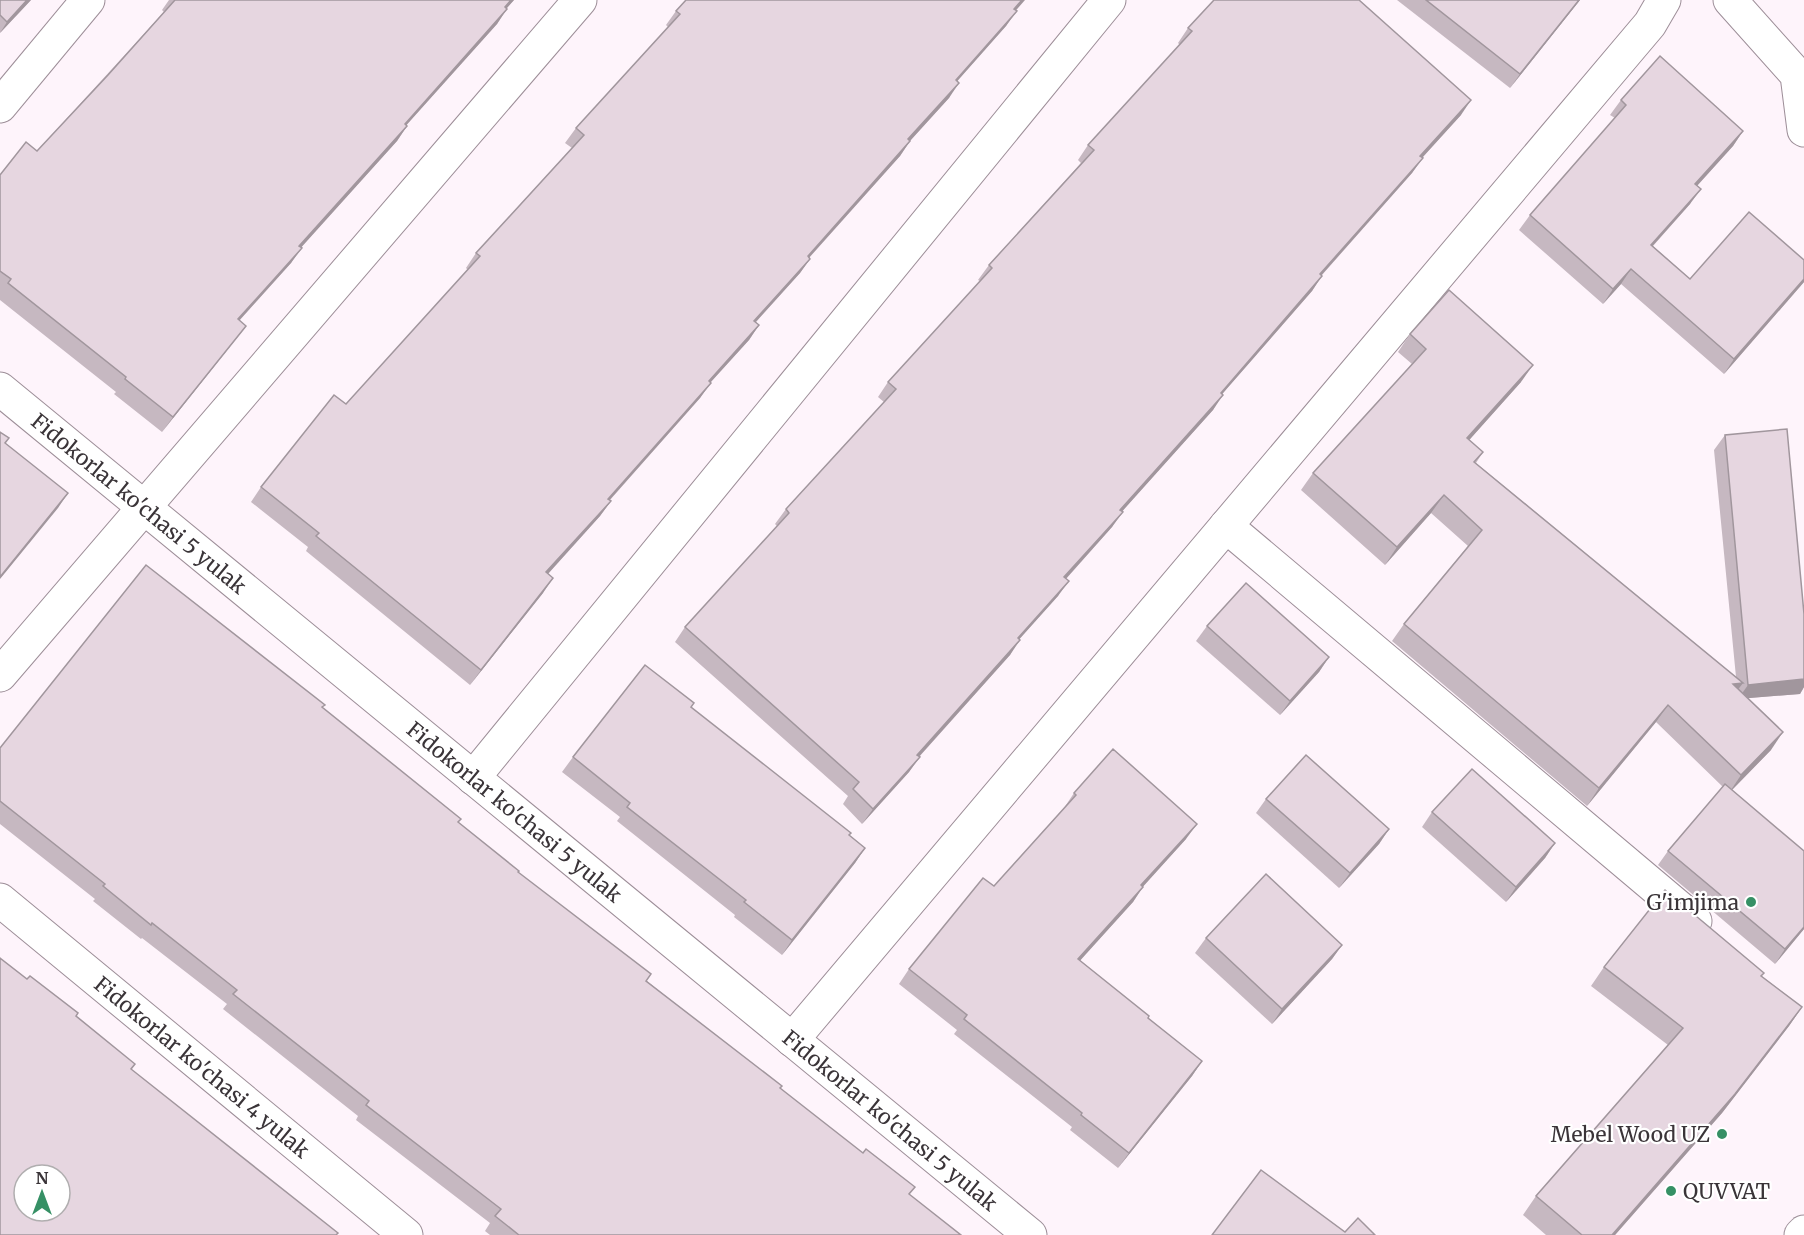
<svg xmlns="http://www.w3.org/2000/svg" width="1804" height="1235" viewBox="0 0 1804 1235" font-family="Merriweather,serif">
  <style>
    .lines { fill: none; stroke-linecap: round; stroke-linejoin: round }
    .street-casing { stroke: #9d8e98; stroke-width: 35 }
    .primary-casing { stroke: #9d8e98; stroke-width: 35 }
    .street { stroke: #fff; stroke-width: 33 }
    .primary { stroke: #fff; stroke-width: 33 }
    .wall { fill: #c6b8c1 }
    .shaded-wall { fill: #a1969d }
    .building { fill: #e6d6e0; stroke: #a1969d; stroke-width: 1.5; fill-rule: evenodd }
    .poi-dot { fill: #369065; stroke: #fff; stroke-width: 2 }
    .labels { text-anchor: middle; dominant-baseline: central; stroke-width: 4.5; stroke-linejoin: round; paint-order: stroke }
    .street-label { font-size: 21px; fill: #3a3438; stroke: #fff }
    .poi-label { font-size: 21px; fill: #3a3438; stroke: #fff; text-anchor: end }
  </style>
  <rect width="100%" height="100%" fill="#fef4fb"/>
  <g class="lines">
    <!-- street casing -->
    <g class="street-casing">
      <g id="street">
        <path d="M1730 0 1797 75 1804 130"/>
        <path d="M0 106 88 0"/>
        <path id="s1" d="M0 389 1030 1235"/>
        <path d="M1226 526 1695 921"/>
        <path d="M0 675 580 0"/>
        <path d="M473 778 1109 0"/>
        <path id="s2" d="M0 900 406 1235"/>
        <path d="M792 1040 1650 24 1664 0"/>
      </g>
    </g>
    <!-- primary casing -->
    <g class="primary-casing">
      <path id="primary" d="M1801 1235 1804 1232"/>
    </g>
    <!-- street -->
    <use href="#street" class="street"/>
    <!-- primary -->
    <use href="#primary" class="primary"/>
  </g>
  <!-- wall -->
  <g class="wall">
    <path d="M0 0H31L0 33Z"/>
    <path d="M169 0H514L507 8 497 24 406 125 407 126 397 141 301 247 291 263 239 321 246 326 235 340 162 432 114 394 116 392 0 300V175L37 151 164 12 162 10Z"/>
    <path d="M1397 0H1580L1510 88Z"/>
    <path d="M1016 10 1006 26 957 81 949 98 910 141 900 156 809 258 810 259 800 273 756 322 759 325 749 340 710 383 700 398 610 500 611 501 600 516 548 574 543 593 470 685 306 551 308 547 251 502 261 487 346 404 468 270 466 268 476 253 572 148 565 143 576 128 668 27 666 25 676 11Z"/>
    <path d="M1188 28 1461 115 1422 158 1412 173 1322 275 1312 291 1222 394 1213 410 1122 511 1112 527 1066 579 1058 596 1019 639 1010 655 919 757 909 772 862 824 843 804 848 796 675 642 685 627 777 526 775 524 786 509 884 402 878 397 888 382 980 281 978 280 989 265 1081 163 1078 160 1088 145 1180 45 1178 43Z"/>
    <path d="M1621 100 1743 131 1733 146 1697 186 1690 204 1653 246 1690 279 1804 260V282L1724 374 1621 284 1603 304 1519 230 1530 215 1615 118 1610 115Z"/>
    <path d="M1410 334 1521 382 1469 440 1483 452 1476 463 1736 677 1714 450 1725 435 1804 614V687L1800 694 1748 698 1771 750 1732 790 1804 851V929L1775 964 1658 865 1668 851 1723 787 1656 722 1587 806 1392 641 1404 624 1468 546 1431 513 1385 565 1301 490 1313 473 1412 364 1398 352Z"/>
    <path d="M1207 626 1329 657 1319 672 1280 715 1196 641Z"/>
    <path d="M691 707 865 848 855 863 782 955 734 917 735 915 617 821 620 817 562 772 573 757Z"/>
    <path d="M323 708 458 823 647 981 780 1088 909 1195 961 1235H490L485 1231 490 1223 356 1120 358 1116 223 1009 227 1004 142 938 141 939 93 901 95 899 0 824V748Z"/>
    <path d="M1074 793 1186 839 1143 886 1133 902 1080 960 1148 1018 1202 1061 1192 1076 1118 1168 1070 1130 1072 1127 954 1034 957 1030 899 984 909 969 994 886 1064 808Z"/>
    <path d="M1266 799 1389 829 1379 844 1339 888 1256 813Z"/>
    <path d="M1432 812 1555 843 1545 858 1506 902 1422 827Z"/>
    <path d="M1206 938 1342 945 1332 959 1272 1024 1195 953Z"/>
    <path d="M1604 967 1762 976 1802 1007 1789 1026 1722 1113 1615 1235H1546L1523 1215 1536 1196 1668 1045 1591 986Z"/>
  </g>
  <!-- shaded-wall -->
  <g class="shaded-wall">
    <path d="M27 0H31L0 33 7 22Z"/>
    <path d="M511 0H514L495 21 505 7Z"/>
    <path d="M1022 0H1025L1004 24 1014 9Z"/>
    <path d="M1579 0H1580L1510 88 1520 74Z"/>
    <path d="M507 9 497 24 394 139 405 124Z"/>
    <path d="M1017 11 1006 26 945 95 956 80Z"/>
    <path d="M959 83 949 98 898 154 908 139Z"/>
    <path d="M1471 100 1461 115 1410 171 1420 156Z"/>
    <path d="M407 126 397 141 289 261 299 246Z"/>
    <path d="M1743 131 1733 146 1685 199 1695 184Z"/>
    <path d="M910 141 900 156 797 271 808 256Z"/>
    <path d="M1423 158 1412 173 1310 288 1320 274Z"/>
    <path d="M1701 189 1690 204 1640 260 1651 245Z"/>
    <path d="M302 248 291 263 227 334 238 319Z"/>
    <path d="M810 259 800 273 744 335 754 321Z"/>
    <path d="M1631 269 1621 284 1603 304 1613 289Z"/>
    <path d="M1322 276 1312 291 1210 408 1221 393Z"/>
    <path d="M1804 279V282L1724 374 1734 359Z"/>
    <path d="M759 325 749 340 698 396 709 381Z"/>
    <path d="M246 326 235 340 162 432 173 417Z"/>
    <path d="M1533 365 1521 382 1455 456 1467 438Z"/>
    <path d="M711 383 700 398 598 513 608 499Z"/>
    <path d="M1223 395 1213 410 1110 525 1120 510Z"/>
    <path d="M68 493 58 508 0 579V577Z"/>
    <path d="M1444 495 1431 513 1385 565 1397 547Z"/>
    <path d="M611 501 600 516 536 587 546 572Z"/>
    <path d="M1123 512 1112 527 1054 592 1064 577Z"/>
    <path d="M553 578 543 593 470 685 481 670Z"/>
    <path d="M1069 581 1058 596 1007 653 1018 638Z"/>
    <path d="M1020 640 1010 655 907 770 917 755Z"/>
    <path d="M1329 657 1319 672 1280 715 1290 701Z"/>
    <path d="M1804 679V687L1800 694 1738 699 1748 685Z"/>
    <path d="M1743 683 1730 700 1733 684Z"/>
    <path d="M1668 705 1656 722 1587 806 1599 788Z"/>
    <path d="M1783 732 1771 750 1729 793 1741 775Z"/>
    <path d="M920 757 909 772 862 824 873 809Z"/>
    <path d="M1197 824 1186 839 1131 900 1141 885Z"/>
    <path d="M1389 829 1379 844 1339 888 1350 873Z"/>
    <path d="M1555 843 1545 858 1506 902 1516 887Z"/>
    <path d="M865 848 855 863 782 955 792 940Z"/>
    <path d="M1143 887 1133 902 1068 974 1078 959Z"/>
    <path d="M1804 927V929L1775 964 1785 949Z"/>
    <path d="M1342 945 1332 959 1272 1024 1282 1009Z"/>
    <path d="M1802 1007 1789 1026 1722 1113 1615 1235H1612Z"/>
    <path d="M1202 1061 1192 1076 1118 1168 1129 1153Z"/>
  </g>
  <!-- building -->
  <g class="building">
    <path d="M0 0H27L7 22 0 15Z"/>
    <path d="M175 0H511L505 7 507 9 405 124 407 126 299 246 302 248 238 319 246 326 173 417 125 379 126 377 8 283 11 279 0 271V175L26 142 37 151 108 75Z"/>
    <path d="M686 0H1022L1014 9 1017 11 956 80 959 83 908 139 910 141 808 256 810 259 754 321 759 325 709 381 711 383 608 499 611 501 546 572 553 578 481 670 316 536 319 533 261 487 334 395 346 404 480 256 476 253 584 135 576 128 680 14 676 11Z"/>
    <path d="M1214 0H1359L1471 100 1420 156 1423 158 1320 274 1322 276 1221 393 1223 395 1120 510 1123 512 1064 577 1069 581 1018 638 1020 640 917 755 920 757 873 809 853 789 859 782 685 627 789 513 786 509 896 389 888 382 992 268 989 265 1094 150 1088 145 1192 31 1188 28Z"/>
    <path d="M1426 0H1579L1520 74Z"/>
    <path d="M1660 56 1743 131 1695 184 1701 189 1651 245 1690 279 1749 212 1804 260V279L1734 359 1631 269 1613 289 1530 215 1626 105 1621 100Z"/>
    <path d="M1449 290 1533 365 1467 438 1483 452 1474 462 1743 683 1733 684 1783 732 1741 775 1668 705 1599 788 1404 624 1482 530 1444 495 1397 547 1313 473 1426 349 1410 334Z"/>
    <path d="M1787 429 1804 614V679L1748 685 1725 435Z"/>
    <path d="M0 432 9 438 5 443 68 493 0 577Z"/>
    <path d="M146 565 325 705 322 707 461 819 458 822 519 871 518 872 651 974 646 981 782 1086 780 1088 863 1153 866 1149 915 1187 909 1194 961 1235H519L495 1216 501 1209 366 1105 369 1101 233 994 237 990 152 923 151 925 103 886 105 884 0 801V748Z"/>
    <path d="M1246 583 1329 657 1290 701 1207 626Z"/>
    <path d="M645 665 694 703 691 707 851 833 849 835 865 848 792 940 744 902 746 900 627 807 630 803 573 757Z"/>
    <path d="M1113 749 1197 824 1141 885 1143 887 1078 959 1149 1016 1148 1018 1202 1061 1129 1153 1081 1115 1082 1113 964 1019 967 1015 909 969 983 878 994 886 1076 795 1074 793Z"/>
    <path d="M1306 755 1389 829 1350 873 1266 799Z"/>
    <path d="M1472 769 1555 843 1516 887 1432 812Z"/>
    <path d="M1725 784 1804 851V927L1785 949 1668 851Z"/>
    <path d="M1266 874 1342 945 1282 1009 1206 938Z"/>
    <path d="M1665 890 1764 973 1761 976 1802 1007 1735 1094 1612 1235H1582L1536 1196 1683 1028 1604 967Z"/>
    <path d="M0 958 27 979 30 976 78 1013 76 1016 135 1064 131 1069 338 1233 336 1235H0ZM24 1175H60V1211H24Z"/>
    <path d="M1261 1170 1345 1232 1358 1218 1375 1235H1212Z"/>
  </g>
  <!-- markers -->
  <g class="poi-dot">
    <circle cx="1751" cy="902" r="6"/>
    <circle cx="1722" cy="1134" r="6"/>
    <circle cx="1671" cy="1191" r="6"/>
  </g>
  <g class="labels">
    <!-- street labels -->
    <g class="street-label">
      <text stroke="none"><textPath href="#s1" startOffset="180">Fidokorlar ko'chasi 5 yulak</textPath></text>
      <text stroke="none"><textPath href="#s1" startOffset="666">Fidokorlar ko'chasi 5 yulak</textPath></text>
      <text stroke="none"><textPath href="#s2" startOffset="262">Fidokorlar ko'chasi 4 yulak</textPath></text>
      <text stroke="none"><textPath href="#s1" startOffset="1152">Fidokorlar ko'chasi 5 yulak</textPath></text>
    </g>
    <!-- poi labels -->
    <g class="poi-label">
      <text x="1739" y="902">G'imjima</text>
      <text x="1710" y="1134">Mebel Wood UZ</text>
      <text x="1683" y="1191" text-anchor="start">QUVVAT</text>
    </g>
  </g>
  <!-- north arrow -->
  <g transform="translate(42 1193)"><circle r="28" fill="#ffffff" stroke="#b0aeaf" stroke-width="1.5"/>
  <path d="M0-4.5L10 22L0 15L-10 22Z" fill="#369065"/>
  <text y="-9" font-size="16" font-weight="bold" text-anchor="middle" fill="#3a3438">N</text>
  </g>
</svg>
